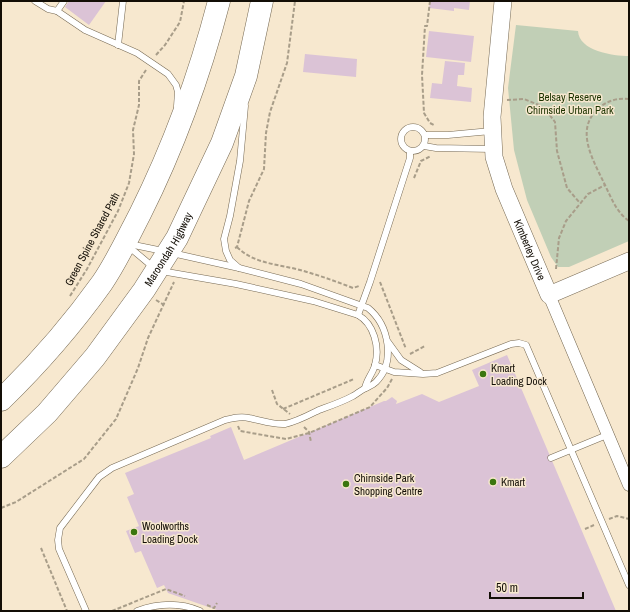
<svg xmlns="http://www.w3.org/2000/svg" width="630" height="612" viewBox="0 0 630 612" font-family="'Archivo Narrow',sans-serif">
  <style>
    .green { fill: #c1cfb6 }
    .building { fill: #dbc3d6 }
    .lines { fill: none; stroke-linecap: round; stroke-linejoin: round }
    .lane-casing { stroke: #766953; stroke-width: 7 }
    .street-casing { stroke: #766953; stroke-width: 13 }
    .secondary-casing { stroke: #766953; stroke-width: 18 }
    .highway-casing { stroke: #766953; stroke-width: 23 }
    .path { stroke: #a89d89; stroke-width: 2; stroke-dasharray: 4 2; stroke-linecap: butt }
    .lane { stroke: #fff; stroke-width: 6 }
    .street { stroke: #fff; stroke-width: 12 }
    .secondary { stroke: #fff; stroke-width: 17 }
    .highway { stroke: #fff; stroke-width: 22 }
    .poi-dot { fill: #3a760f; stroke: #f7e8cf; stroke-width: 1.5 }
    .labels { text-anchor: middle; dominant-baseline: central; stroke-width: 3; stroke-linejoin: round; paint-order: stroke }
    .park-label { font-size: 11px; fill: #1c3301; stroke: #f7e8cf }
    .street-label { font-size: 11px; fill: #130e06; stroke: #f7e8cf }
    .poi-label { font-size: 11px; fill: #130e06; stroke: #f7e8cf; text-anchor: start }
  </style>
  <rect width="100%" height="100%" fill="#f7e8cf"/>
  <!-- green -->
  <path class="green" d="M516 25 578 31C579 51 613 56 629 56V241L569 267H558L551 257 527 200 514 150 508 88Z"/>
  <!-- building -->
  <g class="building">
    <path d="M69 1H106L89 25 65 7Z"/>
    <path d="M430 1H470L469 10 454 8V11L429 8Z"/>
    <path d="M429 31 474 36 471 62 426 57Z"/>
    <path d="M305 54 357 59 356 77 303 72Z"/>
    <path d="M445 61 465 63 464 75H458L457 86 472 88 471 102 430 98 432 83 442 84Z"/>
    <path d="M507 355 616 611H220L168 593 164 585 157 588 141 551 135 553 126 531 139 526 127 497 134 494 125 473 211 438 210 436 231 427 244 460 384 401H386L392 397 397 401 396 404 422 394 439 402 479 386 472 370Z"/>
  </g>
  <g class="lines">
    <!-- lane casing -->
    <g class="lane-casing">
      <g id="lane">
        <path d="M35 1 48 9 57 11"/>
        <path d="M64 1 57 11 85 30 137 53 168 74 176 85 178 92 177 106"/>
        <path d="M118 45 123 1"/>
        <circle cx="413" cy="139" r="12"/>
        <path d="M425 135H448L491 131"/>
        <path d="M424 146 436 148 492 149"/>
        <path d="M129 244 163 251"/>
        <path d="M128 246 153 267"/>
        <path d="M239 268 230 260 226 251 224 239 230 216 240 161 245 106"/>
        <path d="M161 271 236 284 313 301 358 315C374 324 380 347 375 365 373 373 367 379 365 388"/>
        <path d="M358 315 370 282 410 158V151"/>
        <path d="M388 342 401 360 420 372"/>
        <path d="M375 365 394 372 423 374 437 373 511 344 519 343 526 345 629 585"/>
        <path d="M551 458 607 435"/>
        <path d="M86 611 59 549 58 540 60 528 99 477 112 468 225 420C233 418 241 416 249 418 260 420 273 425 285 424 296 422 309 415 319 410 330 406 342 402 353 396 357 394 361 390 366 388 370 386 373 385 376 382 396 362 389 325 368 308L301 284 239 268 172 253"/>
        <path d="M137 611C159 603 179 602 200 611"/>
      </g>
    </g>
    <!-- street casing -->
    <g class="street-casing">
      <path id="street" d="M549 295 629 485"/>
    </g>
    <!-- secondary casing -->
    <g class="secondary-casing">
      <g id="secondary">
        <path id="s1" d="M503 1 492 117 494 157 504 189 549 295 629 261"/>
      </g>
    </g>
    <!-- highway casing -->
    <g class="highway-casing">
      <g id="highway">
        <path d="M1 400C38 364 72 325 102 283 117 261 128 237 140 214 174 146 200 74 219 1"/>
        <path id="s2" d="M1 457 47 413 95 357 144 290 177 238 222 143 246 76 262 1"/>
      </g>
    </g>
    <!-- path -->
    <g class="path">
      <path d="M430 1 427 26H425L422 75 424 113 430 123 434 125"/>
      <path d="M156 55 165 45 180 22 184 1"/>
      <path d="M629 99C618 98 609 100 600 107 574 128 592 158 604 183 611 197 616 212 629 221"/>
      <path d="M507 100 524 99 539 105 549 114 555 122 557 151 567 188 580 203"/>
      <path d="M414 178 421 161 431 156"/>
      <path d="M237 247C254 264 278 264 300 270 318 275 335 281 353 288L359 286"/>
      <path d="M235 248 237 247 249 201 264 169 266 133 270 112 287 63 295 1"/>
      <path d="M556 269 559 238 566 221 588 194 605 185"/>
      <path d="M380 282 406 349"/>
      <path d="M70 296 87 269 118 211 129 183 134 154 133 130 139 105V81L146 70"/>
      <path d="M156 300 164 305"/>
      <path d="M410 354 425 346"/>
      <path d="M272 390 277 404 290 414"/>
      <path d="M283 409 354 379"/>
      <path d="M238 426 240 431 286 439 309 433 370 407 387 388 392 379"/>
      <path d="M304 427 309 432 311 442"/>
      <path d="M1 508 16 502 84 459 116 419 138 368 148 338 174 282"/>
      <path d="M609 519 617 516 629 519"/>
      <path d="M585 529 594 525"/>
      <path d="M41 548 67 611"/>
      <path d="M207 605 214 608 217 603"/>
      <path d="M112 611 166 589 185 596"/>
    </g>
    <!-- lane -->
    <use href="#lane" class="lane"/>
    <!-- street -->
    <use href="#street" class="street"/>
    <!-- secondary -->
    <use href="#secondary" class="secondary"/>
    <!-- highway -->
    <use href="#highway" class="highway"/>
  </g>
  <!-- markers -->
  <g class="poi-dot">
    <circle cx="483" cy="374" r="4"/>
    <circle cx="493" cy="482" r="4"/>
    <circle cx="346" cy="484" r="4"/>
    <circle cx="134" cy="532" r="4"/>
  </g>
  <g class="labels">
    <!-- park labels -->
    <g class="park-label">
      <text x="570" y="97">Belsay Reserve<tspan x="570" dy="13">Chirnside Urban Park</tspan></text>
    </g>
    <!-- street labels -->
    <g class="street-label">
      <text transform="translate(92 239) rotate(-62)">Green Spine Shared Path</text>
      <text stroke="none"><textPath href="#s2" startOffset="268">Maroondah Highway</textPath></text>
      <text stroke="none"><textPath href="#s1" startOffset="256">Kimberley Drive</textPath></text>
    </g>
    <!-- poi labels -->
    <g class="poi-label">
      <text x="491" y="368">Kmart<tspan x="491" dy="13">Loading Dock</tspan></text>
      <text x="354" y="478">Chirnside Park<tspan x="354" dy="13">Shopping Centre</tspan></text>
      <text x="501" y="482">Kmart</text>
      <text x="142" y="526">Woolworths<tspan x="142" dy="13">Loading Dock</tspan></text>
    </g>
  </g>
  <!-- border -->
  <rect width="630" height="612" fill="none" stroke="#130e06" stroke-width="4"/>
  <!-- scale -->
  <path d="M490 592v6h93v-6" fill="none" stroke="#130e06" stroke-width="2"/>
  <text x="496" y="592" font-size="12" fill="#130e06" stroke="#f7e8cf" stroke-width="3" paint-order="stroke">50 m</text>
</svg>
